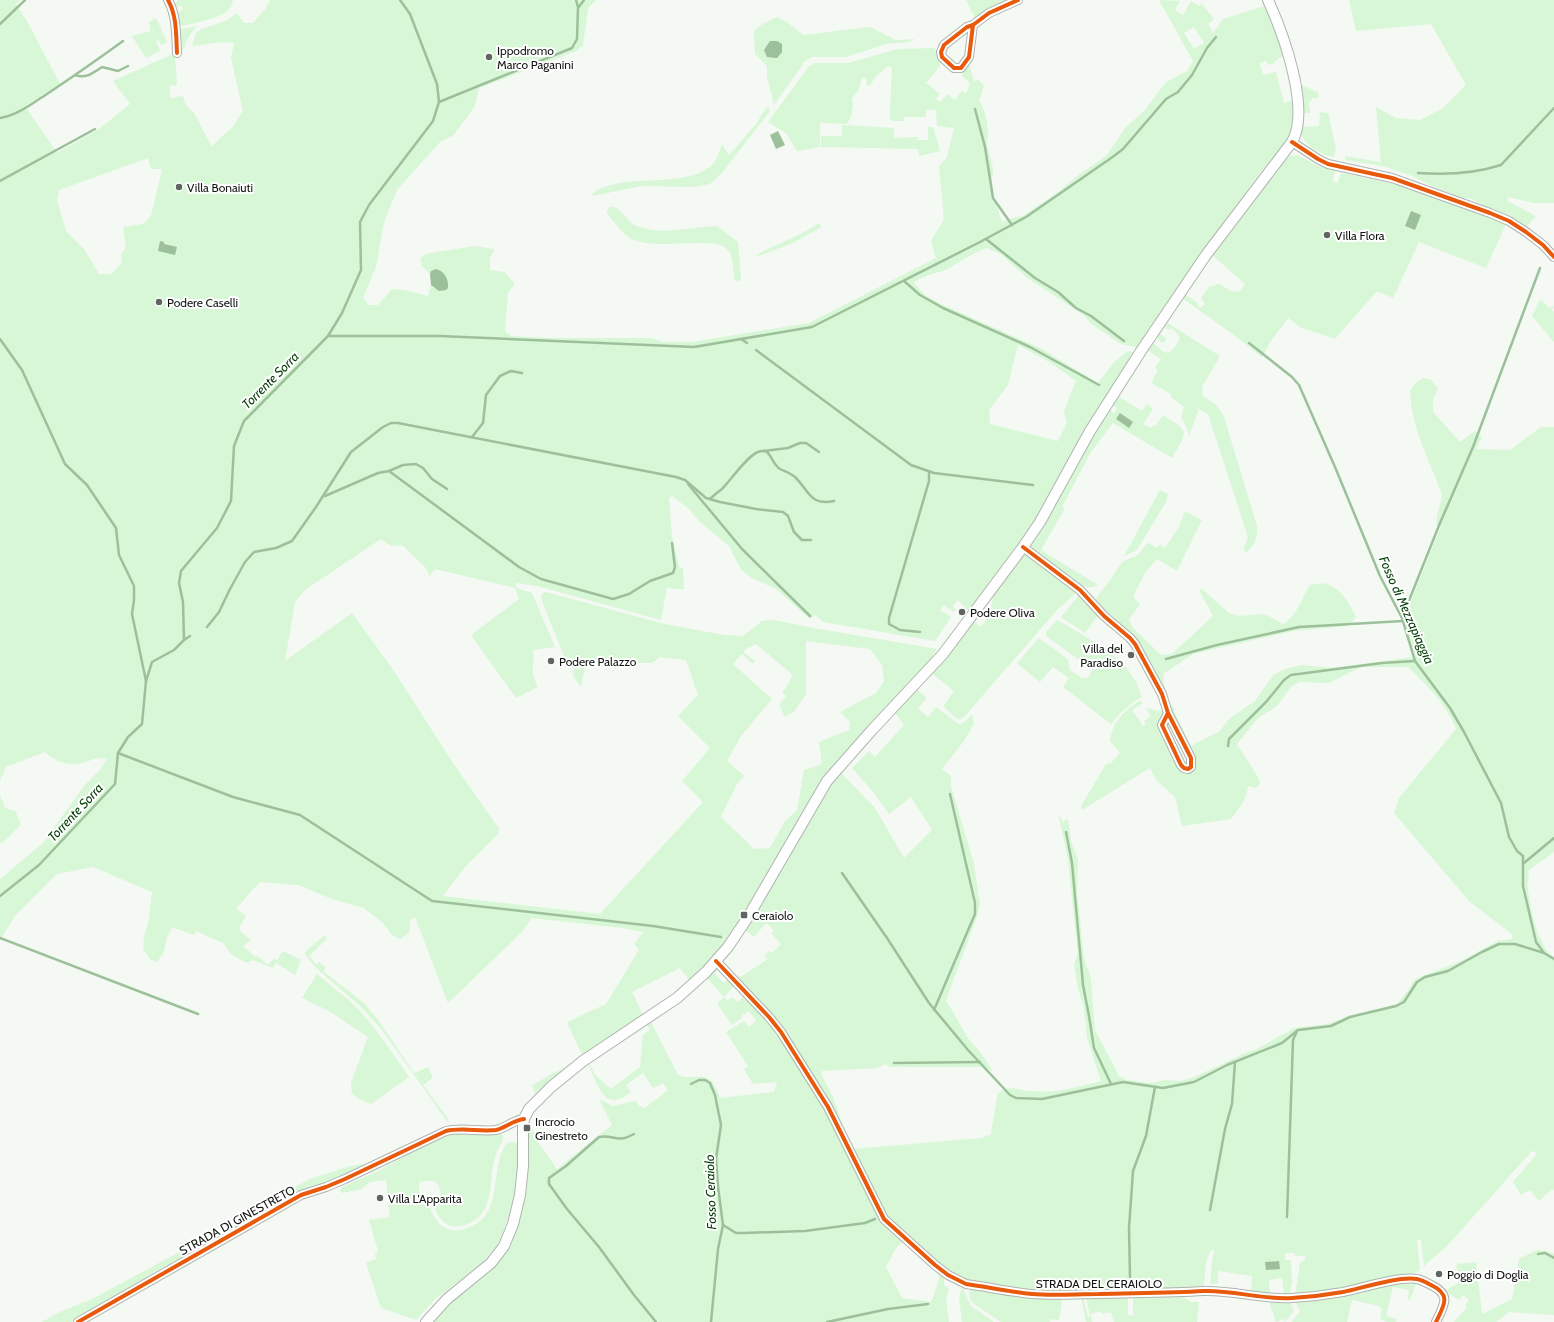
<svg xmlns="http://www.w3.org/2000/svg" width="1554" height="1322" viewBox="0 0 1554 1322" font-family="Cabin,sans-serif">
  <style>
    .green { fill: #d8f7d6; fill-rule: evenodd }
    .water { fill: #9cc19a }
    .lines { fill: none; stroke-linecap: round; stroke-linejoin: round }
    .stream { stroke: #9cc19a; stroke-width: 2.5 }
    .minor-casing { stroke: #b0b4b0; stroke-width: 10 }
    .major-casing { stroke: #b0b4b0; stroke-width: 12 }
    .minor { stroke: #fdfefd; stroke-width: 8 }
    .major { stroke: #fdfefd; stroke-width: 10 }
    .cycleway-casing { stroke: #fff; stroke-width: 6 }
    .cycleway { stroke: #e8590c; stroke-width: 4 }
    .poi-dot { fill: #616561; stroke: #fff; stroke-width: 1.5 }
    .labels { text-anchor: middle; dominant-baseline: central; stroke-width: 4; stroke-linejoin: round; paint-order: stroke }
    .poi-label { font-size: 12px; fill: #121512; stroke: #fff; text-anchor: start }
    .street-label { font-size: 12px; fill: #121512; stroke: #fff }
    .water-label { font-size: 13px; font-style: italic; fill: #073f09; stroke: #fff }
  </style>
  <rect width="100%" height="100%" fill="#f4f9f3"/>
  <!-- green -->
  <g class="green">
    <path d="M0 0H20L16 4 27 21 60 84 25 106 57 153 99 129 130 104 113 81 175 53 177 85 170 86V98L183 96 186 106 194 113 212 147 220 138 232 128 243 111 231 58 234 43 223 42 192 46 196 33 202 29 228 20 237 13 244 23H253L266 8 270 0H596L588 8 583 46 576 51 479 88 475 106 453 136 441 141 397 190 384 222 376 267 363 298 369 305H378L392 289 405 290 428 296 431 285 434 288 431 271 430 274 422 266 420 259 425 254 475 246 494 249 490 259V270L505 272 515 284 508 293 505 331 511 336 548 338H651L663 342H691L809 323 936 258 931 241 944 219 939 166 947 157 954 128 937 126 936 110H926V117H904V121H893L890 118V114L892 68 888 66 875 77 870 86 867 85 866 79 862 77 859 89 852 99 853 106 851 117 847 124 820 123V147L797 151 786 133 768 122 809 66 815 63H848L898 49 935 48 937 59 942 63 926 83 940 94 936 99 940 102 947 94 955 100 962 91 966 94 970 84 962 75 963 70 969 64 974 81 979 80 984 86 979 101C985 109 988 124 988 134 988 137 987 140 987 144 988 156 999 172 989 183L1002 222 1013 218 1023 216 1057 193 1076 177 1107 155 1125 128 1144 111 1166 82 1187 71 1193 61 1159 0 1180 1 1175 10 1183 15 1191 1 1200 6 1201 3 1214 19 1208 24 1213 33 1223 19 1264 6 1276 31 1283 57 1278 58V60L1274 61 1275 63 1268 65 1266 61 1260 63 1263 75 1276 72 1284 103 1294 99 1293 123 1286 142 1259 174 1230 215 1140 348 1121 344 1090 323 1085 316 1026 277 1001 254 987 248C972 253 960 263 945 270 935 274 922 275 914 283L926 296 941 304 1042 349 1098 383 1115 361 1128 351 1136 353 1123 373 1110 389 1038 520 969 612 958 600 953 606 956 610 954 612 944 605 940 610 951 617 935 641 823 622 815 615 810 619 776 589 752 578 741 570 729 546 699 521 689 509 672 496 669 498 672 537 679 567 683 568 684 589H672L667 587 661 620 537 586 516 583V588L532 593 555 647 533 650C535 668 529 670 538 687L516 698 471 635 519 599 515 588 435 569 430 576 425 567 402 545 391 546 381 539 305 590 295 602 285 661 352 613 392 668 451 760 499 829 498 834 465 867 443 896 600 914 703 802 682 781 710 748 678 716 698 695 686 660 660 657 652 663H586L581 687 573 675 574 667 565 659 543 604 541 596 543 593 546 592 664 624 725 635 743 636 762 621 773 620 819 629 937 649 933 655 934 657 859 737 821 782 729 941 713 960 690 981 680 968 632 992 643 1015 536 1096 532 1085 583 1057 567 1022 606 1004 639 950 634 944 643 932 622 928 532 918 522 932 448 1003 415 917 410 921 409 933 400 939 392 935 383 923 364 908 332 899 298 885 261 882 252 890 236 909 246 916 239 928 241 932 251 940 243 946 256 957 257 956 268 965 274 958 277 960 283 951 301 960 295 975 276 963 273 968 253 960 246 963 231 954 223 943 196 931 194 935 172 927 166 940 164 952 157 962 151 960 143 949 144 936 149 920 152 892 93 867 57 874 15 916 0 940V879L43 843 84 786 100 770 107 759C93 757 94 760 82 763 67 766 56 762 45 752L6 767 0 781ZM1194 27 1204 43 1194 49 1184 33ZM148 158 151 169H162L151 216 143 224 123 227 126 248 121 254 122 263 111 274H99L84 249 66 231 57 200 59 190ZM1018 345 1051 363 1076 381 1064 411 1067 423 1058 441 990 424 989 410 1008 385ZM806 641 870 649 882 665 884 681 876 693 840 712 850 722 849 730 819 742 822 764 804 770 797 810 785 821 770 848 754 849 721 817 737 784 744 776 727 761 741 736 772 699 733 664 742 654 753 664 755 661 743 652 747 648 756 644 793 675 789 681 790 682 782 692 786 696 779 705 785 717 794 712 806 694Z"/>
    <path d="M179 0H233C232 3 231 7 229 9 223 18 191 24 181 26L177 13 183 9 181 5 177 7 173 5Z"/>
    <path d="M966 0H1009L976 20Z"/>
    <path d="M1349 0H1554V203H1534L1508 197 1507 201 1536 216 1527 226 1544 240 1554 250V253L1476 201 1469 198H1463L1436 188 1412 176 1392 169 1382 166 1345 160V156L1381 162 1376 107 1396 118 1420 120 1443 108 1466 85 1431 24 1356 31Z"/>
    <path d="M777 17 787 22 803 35 870 27 896 40 915 39 909 42 886 44 846 57H812L805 61 774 105 767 77V66L755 54 754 31 761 25Z"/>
    <path d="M156 18 167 42 161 45 159 40 156 41 160 51 146 58 132 36 151 31 149 22Z"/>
    <path d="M198 26C188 33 188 41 182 52L181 29Z"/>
    <path d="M1299 84 1318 92 1319 98H1312V101H1309L1310 113H1304Z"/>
    <path d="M766 108H769L770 111 722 173 710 184 692 187 641 186 593 196 592 194C619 171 682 190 711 166 717 161 719 152 722 144L729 155 756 124Z"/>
    <path d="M1320 112 1328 113 1336 149 1334 157C1322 156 1293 140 1304 125L1305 127 1319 126Z"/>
    <path d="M842 125 894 128V138L918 137V140H928V128L929 127H933L940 151 919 156 918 149 821 147V136H842Z"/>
    <path d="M1298 155 1316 165 1335 171 1333 182 1338 183 1341 173 1398 185 1492 218 1506 224 1486 268 1419 242 1393 298 1377 291 1335 339 1300 327 1288 318 1271 341 1262 357 1234 335 1182 298 1185 294 1196 302 1200 308 1205 304 1201 298 1210 286H1215L1218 283 1231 291 1240 292 1245 284 1211 254 1232 224H1237L1241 218 1239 215 1283 160 1290 156Z"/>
    <path d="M609 207C621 205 626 222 636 226 666 236 688 227 717 226L738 242 741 279 738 282 735 281C732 272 735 257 727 249 713 235 654 252 630 238 620 232 614 221 607 213V210Z"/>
    <path d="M819 223 821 227 818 229 793 243 758 256 756 255 806 231Z"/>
    <path d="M1540 299 1550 308 1553 306 1554 307 1552 310 1554 312V342L1532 316Z"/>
    <path d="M1166 322 1220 356 1202 387 1203 396 1215 404 1223 414 1257 526C1258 538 1255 543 1247 552L1244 551V547L1248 537 1208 414 1199 409 1189 436 1188 431 1181 417 1184 407 1171 397V394L1151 383 1158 370 1155 368 1161 359 1147 350 1150 344H1154C1169 358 1171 354 1180 338L1178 334 1171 328 1169 330 1164 327 1160 334 1166 338 1165 342 1161 343 1156 336Z"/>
    <path d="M1424 378 1432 380 1438 389 1433 399V412L1460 442 1475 431 1482 437 1476 449 1510 450 1541 427H1554V852L1529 870C1529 876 1527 883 1528 889 1530 907 1538 948 1554 957V1190H1551L1539 1201 1530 1190 1521 1195 1513 1182 1536 1155 1535 1151 1531 1152 1447 1246 1424 1266 1421 1240H1417L1420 1270 1414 1274 1404 1275 1403 1274 1356 1287 1295 1295 1300 1263 1305 1260V1256H1295L1294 1253H1285V1260H1291L1292 1283 1289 1295 1284 1294 1282 1278 1269 1280 1270 1295 1251 1291 1252 1276 1218 1271V1284H1210L1212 1261 1214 1250H1211L1206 1262 1204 1286C1192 1296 1119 1290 1099 1290 1077 1290 1055 1293 1032 1291 1010 1290 984 1287 964 1279 941 1271 897 1231 883 1211L853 1149 982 1138 991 1134C992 1128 997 1096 998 1094 1006 1084 1020 1090 1030 1091 1054 1094 1078 1087 1101 1081L1087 1038 1084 1007 1078 989 1074 964 1078 954 1071 888 1068 859 1058 813 1063 822 1068 819 1071 841 1078 859 1077 892 1084 958 1091 979 1095 1030 1119 1076 1127 1080 1150 1083 1165 1080 1181 1081 1197 1076 1245 1053 1257 1049 1294 1028 1328 1024 1348 1016 1397 1004 1409 989 1414 980 1423 976 1459 962 1498 941 1512 939V934L1470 902 1394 813 1399 798 1456 729C1447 704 1426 685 1408 667H1361L1329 683 1299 682 1291 687 1277 706 1258 718 1237 744 1259 779 1260 783 1256 788 1248 786C1247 799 1239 809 1231 819L1182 826 1175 797 1157 781 1150 768 1082 810 1081 806 1106 764 1111 763 1120 753 1110 741C1112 723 1125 709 1140 701L1143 703 1132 710 1143 726 1146 724 1144 721 1151 716 1146 708 1157 711 1164 710 1165 712 1159 721V725L1179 766 1192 768 1169 709 1173 705 1175 713 1191 746 1220 731 1229 719 1255 701 1273 675 1288 668 1302 665 1332 668 1413 657 1403 621 1441 526 1437 525C1435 515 1441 505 1442 495 1430 460 1411 428 1410 390L1416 383Z"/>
    <path d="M1118 396 1142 411 1147 404 1153 409 1143 424 1151 428 1153 425 1156 426 1163 415C1190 432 1188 430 1172 458L1113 423 1091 452 1063 505 1064 510 1041 550 1098 585C1096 586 1094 587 1092 587 1077 589 1043 558 1030 549L1033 541 1074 465 1109 410H1111L1113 413 1116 411 1117 408 1113 405Z"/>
    <path d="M1160 490 1168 494 1166 502 1138 548 1135 551 1124 556Z"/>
    <path d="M1185 511 1202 520 1177 571 1157 559 1145 573 1133 597 1140 604 1129 620 1133 628 1161 655 1172 654 1213 616 1200 592 1201 588 1229 613 1239 616 1265 614 1283 624C1297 616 1302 597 1310 585 1315 584 1322 583 1326 584 1340 587 1351 605 1356 617L1348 626 1293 631 1193 654 1168 671 1163 673 1164 684 1169 703 1137 643 1106 614 1095 602 1098 595 1108 583 1120 565 1124 561 1138 555 1146 544 1149 543 1157 548 1160 544 1165 548 1179 527Z"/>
    <path d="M1026 553 1077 592 1057 610 964 717 958 720 944 707V705L954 691 931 673 987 603 975 622 981 627 986 620 992 603 994 593Z"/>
    <path d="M1079 595 1098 615 1085 633 1061 617Z"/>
    <path d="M1057 620C1078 632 1122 656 1133 677 1137 683 1139 691 1142 697 1129 704 1120 713 1111 724L1063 687 1069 678 1053 667 1040 682 1017 663 1039 638 1066 658 1068 660 1070 670 1082 678H1088L1094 667 1078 659 1046 636V632Z"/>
    <path d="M917 689 927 698 918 708 928 717 936 707 959 724 966 721 972 714 974 724 964 741 942 769 951 776V786L974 864 980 904 977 917 946 1000 968 1038 980 1052 993 1071 981 1067H890L885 1064 877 1068 822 1071 821 1074 833 1097 845 1132 831 1105 737 979 768 959 764 956 769 951 772 953 781 944 771 933 774 930 766 923 754 937 745 930 831 782 839 771 875 808 904 858 932 830 911 797 889 814 874 793 852 768 869 751 875 757 904 725 893 710Z"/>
    <path d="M0 795 5 808 15 811 21 824 7 839 0 843Z"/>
    <path d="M325 935 327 939 309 956 317 965 319 962 326 968 323 971 364 1003 379 1021 414 1073 428 1067 433 1078 423 1085 447 1117 449 1124 382 1030 360 1006 315 967 304 953Z"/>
    <path d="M717 966 719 968 715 974 724 983 729 978 735 985 724 997 727 1001 732 997 738 1002 745 995 768 1019 825 1109 880 1220 903 1241 896 1248 886 1267 902 1298 931 1302 939 1280V1273L944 1279V1285L949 1288 946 1300 949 1322H430L508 1246 529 1121 538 1142 557 1169 612 1125 599 1099 613 1106 635 1101 640 1106 645 1108 668 1090 663 1083 653 1088 643 1073 626 1085 631 1092C626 1095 620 1100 614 1100 601 1101 592 1073 588 1063H589L595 1075 611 1089 640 1067 643 1035 650 1030 646 1023 650 1020 678 1075C684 1078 688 1077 694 1077 711 1075 715 1083 720 1098L774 1092 777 1082 753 1084 744 1069 748 1066 726 1032 744 1021 749 1027 756 1021 749 1011 741 1016 742 1018 732 1025 717 1004 724 997 706 977Z"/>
    <path d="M317 974C331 986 346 997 359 1010 378 1031 393 1054 409 1077L371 1104 363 1101 352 1094 351 1083 368 1037 329 1011 302 998Z"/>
    <path d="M455 1133 490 1134 501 1133C507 1140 498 1147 496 1154 489 1174 494 1196 482 1213 479 1218 475 1220 470 1223 451 1232 436 1222 434 1201L440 1196 441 1192C437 1178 431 1181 419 1182V1203H428C431 1211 434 1218 440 1224 447 1231 457 1232 465 1229 470 1227 475 1225 479 1222 502 1204 490 1166 507 1143L514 1142 517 1143 519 1157 517 1181 512 1205 500 1241 481 1264 435 1299 416 1320 381 1308 366 1263 376 1259 375 1254 378 1251 369 1220 390 1217 386 1180 370 1182 362 1189 343 1193 340 1191 342 1187 380 1170 443 1135Z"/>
    <path d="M362 1164 367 1165 327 1183 297 1192 237 1228 234 1227 267 1206 268 1204 266 1202 310 1179 347 1167Z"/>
    <path d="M227 1231V1232L158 1270 71 1322H42L62 1311 90 1300 202 1240Z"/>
    <path d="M1537 1250 1546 1251 1554 1254V1315L1509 1312 1496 1322H1454L1467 1307 1465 1305 1469 1300 1463 1295 1459 1300 1445 1291 1461 1281V1275L1456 1268 1457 1264 1476 1262 1482 1314 1512 1299 1519 1259Z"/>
    <path d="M1399 1282 1416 1284 1410 1300H1408L1409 1290 1393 1287 1386 1316 1396 1319V1322H1388L1380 1319 1382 1310 1379 1306 1352 1300 1347 1322H1292L1300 1311 1295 1302Z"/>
    <path d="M962 1287 971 1306 994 1322H962L959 1298Z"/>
    <path d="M975 1288 1032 1298 1060 1299 1062 1302 1059 1320 1051 1319 1050 1322H1001L974 1304 970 1299 969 1291Z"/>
    <path d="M1128 1296V1315L1133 1316V1296H1181L1191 1302H1199L1197 1322H1114L1111 1312 1102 1314 1101 1311 1091 1314 1092 1322H1086L1081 1297H1083L1088 1317 1090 1316 1086 1297Z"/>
    <path d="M1269 1301H1289L1294 1311 1285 1322 1283 1319 1276 1322Z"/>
  </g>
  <!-- water -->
  <g class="water">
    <path d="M770 41H777L782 44V52L777 58 767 57 764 50Z"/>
    <path d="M778 131 785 145 776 149 770 135Z"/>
    <path d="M1411 211 1421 215 1415 230 1405 226Z"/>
    <path d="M160 241 164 242V244L177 247 175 255 158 251Z"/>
    <path d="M436 269C444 271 449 279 448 288L446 290 439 291 431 285 430 274 431 271Z"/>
    <path d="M1120 413 1133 422 1129 428 1116 419Z"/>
    <path d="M1279 1261 1280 1269 1266 1270 1265 1262Z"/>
  </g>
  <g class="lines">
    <!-- stream -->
    <g class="stream">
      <path d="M576 0 578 7"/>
      <path d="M0 24 25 0"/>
      <path d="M75 75C86 79 93 73 102 67L118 71 128 66"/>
      <path d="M439 102 572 48 577 39 578 8 584 0"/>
      <path d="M975 109 985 147 993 198 1012 225"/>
      <path d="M0 118C16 116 31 104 44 96 71 78 97 60 123 41"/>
      <path d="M1418 173C1445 175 1476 173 1501 165L1554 108"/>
      <path d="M0 181 95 129"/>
      <path d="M986 239 1035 278 1058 292 1076 308 1091 316 1124 341"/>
      <path d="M904 281 920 295 943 308 1030 347 1099 385"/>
      <path d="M328 336H440L694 347 812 327 980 242 1026 217 1114 156 1123 149 1166 99 1178 92 1192 75 1207 48 1216 37"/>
      <path d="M0 339 22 370 65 464 87 485 116 528 119 555 134 586V600L132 614 146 681"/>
      <path d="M741 339 747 343"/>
      <path d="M1249 343 1292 377 1299 385 1335 467 1380 576 1402 618 1415 661 1450 708 1464 732 1501 803 1509 837 1517 851 1523 856V886L1536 942 1544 953 1554 959"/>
      <path d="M756 350 911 465 934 473 1033 485"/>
      <path d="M472 437 483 423 486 395 500 376 511 371 522 373"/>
      <path d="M764 451 788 448 800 443H806L819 452"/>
      <path d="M389 471 403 465 416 464 423 468 432 479 447 489"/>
      <path d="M688 484 742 549 810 616"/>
      <path d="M325 496 378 473 389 471 519 567 541 579 613 599 629 594 650 581 673 573 675 567 672 543"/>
      <path d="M710 499C714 495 718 492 722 489 731 480 746 457 758 452 761 451 765 451 767 452 772 457 774 465 780 469 786 472 791 473 796 478 809 491 810 506 834 501"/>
      <path d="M1402 618 1440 523 1473 447 1540 268"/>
      <path d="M207 627 219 612 230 589 245 562 254 552 276 548 292 541 316 507 351 452 383 427 391 423H398L676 477 685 480 706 498 720 502 756 509 783 512 788 516 794 532 802 540H811"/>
      <path d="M920 632 900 630 889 624V618L929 481V471"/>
      <path d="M184 640 190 636"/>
      <path d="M1166 659 1217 645 1299 627 1403 621"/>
      <path d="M1228 746 1229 739 1266 702 1284 680 1291 675 1382 663 1415 661"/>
      <path d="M118 753 233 797 300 815 432 901 653 926 721 937"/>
      <path d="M1066 832 1072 863 1083 985 1089 1016 1094 1048 1111 1084"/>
      <path d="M1524 863 1554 838"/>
      <path d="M842 873 887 938 929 1003 968 1050 1010 1095 1016 1098 1042 1099 1123 1082 1163 1088 1194 1082 1227 1065 1282 1043 1298 1030 1331 1026 1350 1017 1396 1006 1404 1002 1417 982 1425 977 1448 971 1482 952 1499 944H1515L1544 953"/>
      <path d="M0 896 39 865 115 784 118 753 128 737 142 724 146 681 152 662 174 650 184 640 183 602 179 583 181 571 217 528 231 501 234 446 244 421 328 336 342 313 361 270 360 222 369 205 433 121 439 102 437 84 410 14 400 0"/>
      <path d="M0 938 198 1014"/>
      <path d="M934 1010 975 914V903L950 794"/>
      <path d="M894 1063 980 1062"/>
      <path d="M691 1084 699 1080H705L710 1083 715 1095 721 1125 716 1159 718 1187 723 1225 718 1249 711 1322"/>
      <path d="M634 1134C616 1144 614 1134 599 1137L566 1166 549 1178V1184L567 1209 599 1247 634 1295 656 1322"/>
      <path d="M1210 1210 1225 1129 1232 1104 1235 1062"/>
      <path d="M1287 1217 1293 1040 1297 1031"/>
      <path d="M723 1225 736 1233H743L805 1231 865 1223 875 1219"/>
      <path d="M1538 1254 1545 1253 1554 1258"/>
      <path d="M1130 1277 1129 1228 1133 1171 1146 1136 1155 1087"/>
      <path d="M827 1322 888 1309 928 1304"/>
    </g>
    <!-- minor casing -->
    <g class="minor-casing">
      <g id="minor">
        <path d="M168 0C177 16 176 35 177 53"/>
        <path d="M973 25 969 57 961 68H954L942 57 941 52 944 45 967 27 973 25 989 13 1018 0"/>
        <path d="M1292 142 1318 159 1328 164 1392 178 1490 213 1509 221 1526 232 1543 245 1554 257"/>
        <path d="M1023 547 1080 590 1104 616 1130 638 1135 644 1162 694 1168 713 1191 758V767L1188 769 1184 768 1181 765 1162 725 1168 713"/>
        <path d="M716 961 769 1017 781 1032 828 1107 884 1219 935 1265 948 1275 966 1284C988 1287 1010 1292 1032 1294 1054 1296 1076 1294 1099 1294 1134 1293 1169 1293 1204 1291 1234 1290 1262 1300 1292 1298 1309 1297 1326 1295 1343 1292 1362 1288 1399 1276 1417 1279 1422 1280 1427 1283 1431 1285 1452 1295 1444 1305 1436 1322"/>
        <path d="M78 1322 301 1195 326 1187 345 1179 446 1131C462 1127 479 1132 496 1130 506 1128 513 1120 524 1119"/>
      </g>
    </g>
    <!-- major casing -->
    <g class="major-casing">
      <path id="major" d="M426 1322 447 1299 491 1263 504 1246 513 1224 520 1195 523 1166V1127L524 1119 529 1109 551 1087 583 1061 677 998 706 972 728 947 748 917 827 781 872 730 943 654 1023 547 1040 522 1090 431 1141 351 1206 255 1292 142C1311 109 1283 33 1268 0"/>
    </g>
    <!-- minor -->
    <use href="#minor" class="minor"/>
    <!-- major -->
    <use href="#major" class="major"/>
    <!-- cycleway casing -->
    <g class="cycleway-casing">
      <g id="cycleway">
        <path d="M168 0C177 16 176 35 177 53"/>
        <path d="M973 25 969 57 961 68H954L942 57 941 52 944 45 967 27 973 25 989 13 1018 0"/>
        <path d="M1292 142 1318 159 1328 164 1392 178 1490 213 1509 221 1526 232 1543 245 1554 257"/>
        <path d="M1023 547 1080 590 1104 616 1130 638 1135 644 1162 694 1168 713 1191 758V767L1188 769 1184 768 1181 765 1162 725 1168 713"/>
        <path d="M716 961 769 1017 781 1032 828 1107 884 1219 935 1265 948 1275 966 1284C988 1287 1010 1292 1032 1294 1054 1296 1076 1294 1099 1294 1134 1293 1169 1293 1204 1291 1234 1290 1262 1300 1292 1298 1309 1297 1326 1295 1343 1292 1362 1288 1399 1276 1417 1279 1422 1280 1427 1283 1431 1285 1452 1295 1444 1305 1436 1322"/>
        <path d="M78 1322 301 1195 326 1187 345 1179 446 1131C462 1127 479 1132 496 1130 506 1128 513 1120 524 1119"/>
      </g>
    </g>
    <!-- cycleway -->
    <use href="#cycleway" class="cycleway"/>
  </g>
  <!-- markers -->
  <g class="poi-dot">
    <circle cx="489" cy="57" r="4"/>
    <circle cx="179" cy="187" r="4"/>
    <circle cx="1327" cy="235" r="4"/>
    <circle cx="159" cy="302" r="4"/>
    <circle cx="962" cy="612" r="4"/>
    <circle cx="1131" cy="655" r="4"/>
    <circle cx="551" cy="661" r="4"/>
    <rect x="740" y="911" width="8" height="8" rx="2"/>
    <rect x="523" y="1124" width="8" height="8" rx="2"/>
    <circle cx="380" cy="1198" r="4"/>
    <circle cx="1439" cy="1274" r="4"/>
  </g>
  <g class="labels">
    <!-- poi labels -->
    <g class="poi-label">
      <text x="497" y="50">Ippodromo<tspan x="497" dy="14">Marco Paganini</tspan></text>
      <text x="187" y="187">Villa Bonaiuti</text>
      <text x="1335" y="235">Villa Flora</text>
      <text x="167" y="302">Podere Caselli</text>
      <text x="970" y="612">Podere Oliva</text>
      <text x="1123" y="648" text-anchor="end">Villa del<tspan x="1123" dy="14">Paradiso</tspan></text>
      <text x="559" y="661">Podere Palazzo</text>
      <text x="752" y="915">Ceraiolo</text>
      <text x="535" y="1121">Incrocio<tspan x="535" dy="14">Ginestreto</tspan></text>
      <text x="388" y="1198">Villa L'Apparita</text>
      <text x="1447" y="1274">Poggio di Doglia</text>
    </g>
    <!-- street labels -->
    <g class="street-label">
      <text transform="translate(237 1220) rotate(-29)">STRADA DI GINESTRETO</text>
      <text x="1099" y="1283">STRADA DEL CERAIOLO</text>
    </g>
    <!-- water labels -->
    <g class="water-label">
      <text transform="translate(270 380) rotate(-45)">Torrente Sorra</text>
      <text transform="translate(1407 610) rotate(66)">Fosso di Mezzapiaggia</text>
      <text transform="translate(75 812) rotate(-47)">Torrente Sorra</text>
      <text transform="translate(710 1192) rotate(-92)">Fosso Ceraiolo</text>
    </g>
  </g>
</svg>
